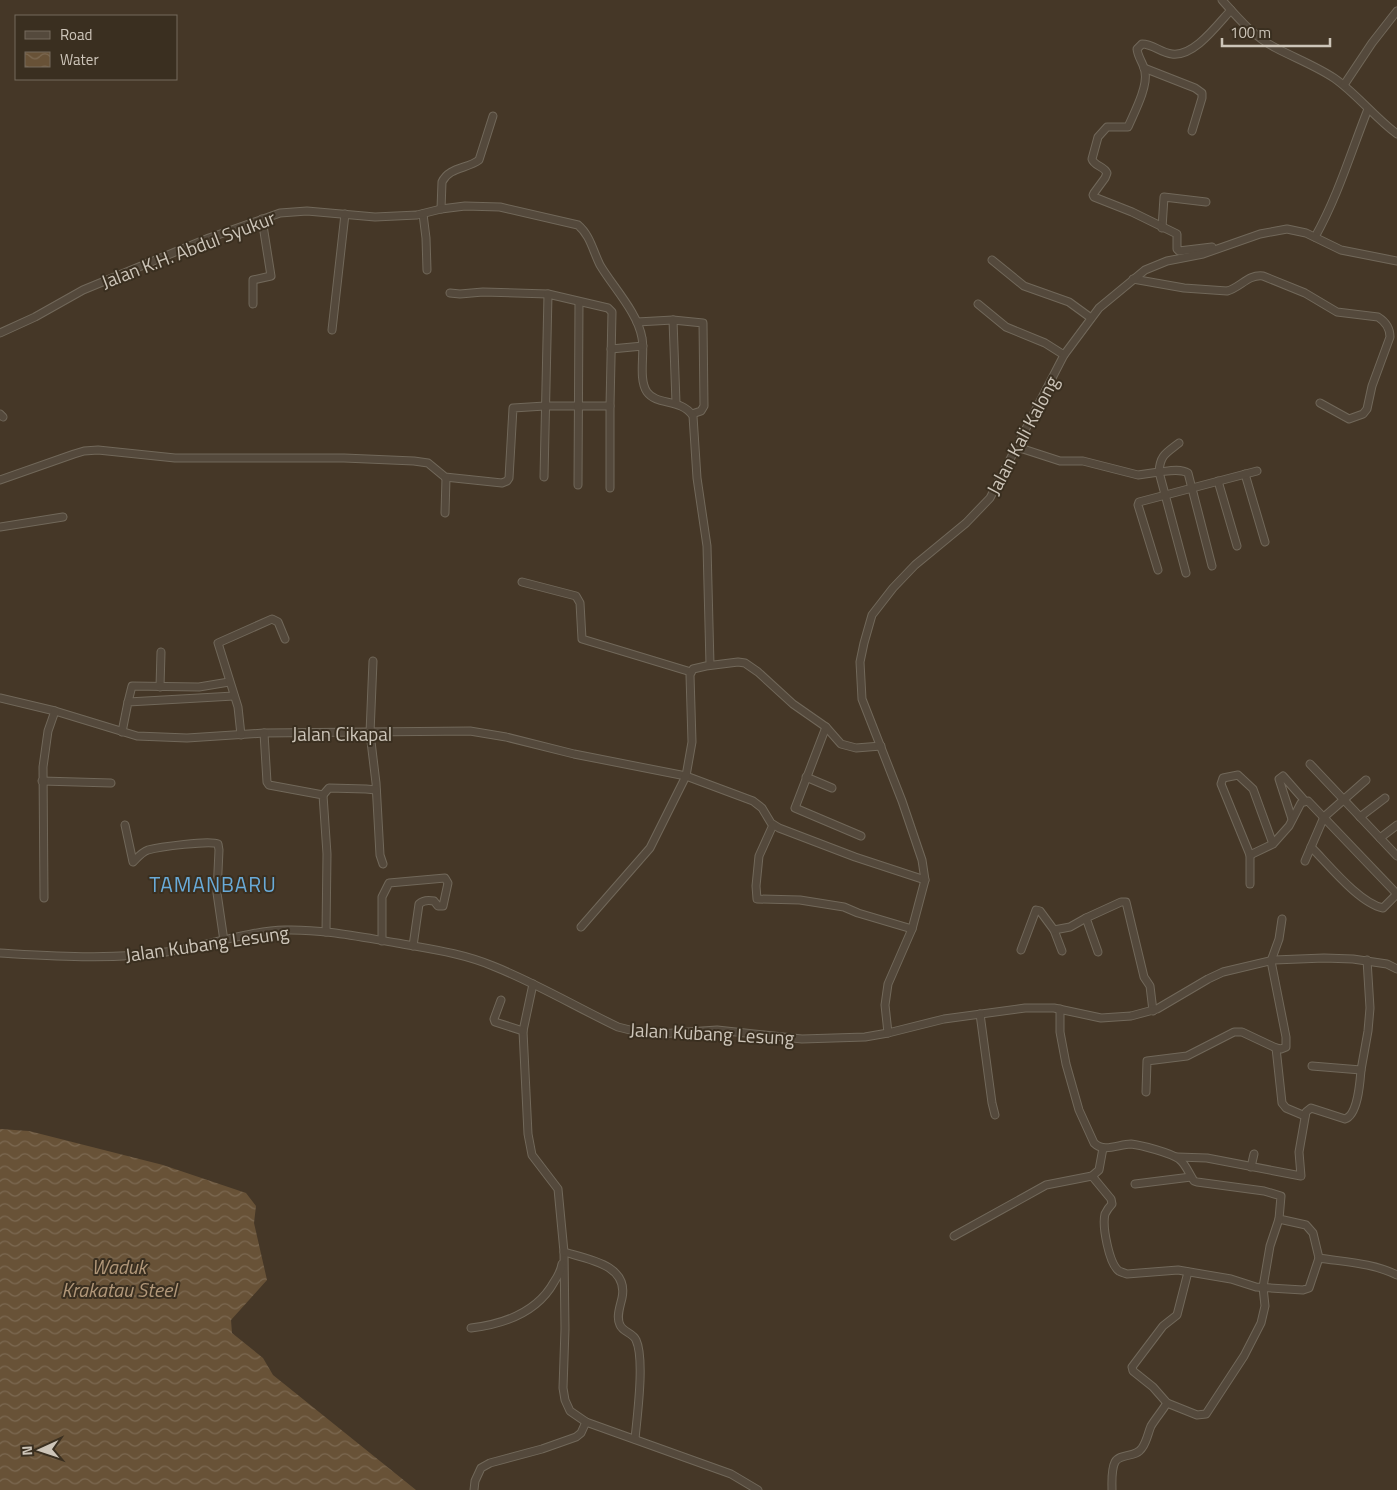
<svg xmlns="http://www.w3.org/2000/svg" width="1397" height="1490" viewBox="0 0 1397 1490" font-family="'Titillium Web',sans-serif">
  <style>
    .water { fill: url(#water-waves) }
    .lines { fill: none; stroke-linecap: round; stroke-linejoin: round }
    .minor-casing { stroke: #71685a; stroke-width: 9 }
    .minor { stroke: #54493c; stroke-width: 7 }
    .labels { text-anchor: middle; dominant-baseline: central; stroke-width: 4; stroke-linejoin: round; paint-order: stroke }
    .street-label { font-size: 19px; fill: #cdc5b9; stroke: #3a2f20 }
    .water-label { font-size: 20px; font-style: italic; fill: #b19779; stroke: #3a2f20 }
    .quarter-label { font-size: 21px; letter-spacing: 1px; fill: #69abd9; stroke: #3a2f20 }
  </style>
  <defs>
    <pattern id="water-waves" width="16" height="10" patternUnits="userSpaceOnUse" patternTransform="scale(1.25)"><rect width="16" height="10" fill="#685237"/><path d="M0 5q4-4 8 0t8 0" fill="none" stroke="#7c6952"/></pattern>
  </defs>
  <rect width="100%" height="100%" fill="#453727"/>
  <!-- water -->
  <path class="water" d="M0 1129 29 1131 163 1165 246 1193 256 1206 254 1223 267 1280 231 1320 232 1333 263 1358 273 1375 416 1490H0Z"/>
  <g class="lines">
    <!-- minor casing -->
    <g class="minor-casing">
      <g id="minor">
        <path d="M1222 0C1238 18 1254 37 1276 48 1295 58 1316 66 1334 78 1357 94 1374 117 1397 134"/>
        <path d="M1144 68 1195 88 1202 93V98L1192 131"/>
        <path d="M1344 85 1372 43 1397 11"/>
        <path d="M441 209 442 182C449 167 467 169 479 160L493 116"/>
        <path d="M423 214 426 238 427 270"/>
        <path d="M1162 228 1164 197 1206 202"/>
        <path d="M1315 237C1338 196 1351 152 1368 109"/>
        <path d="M1212 247 1179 251 1177 249V234L1132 212 1094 197 1093 195 1094 193 1105 178 1107 173C1104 166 1094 166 1092 159L1098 137 1107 127H1128C1134 113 1148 87 1145 72 1144 64 1138 58 1137 49L1142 44C1153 44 1161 53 1172 54 1194 57 1217 25 1231 10"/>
        <path d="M992 260 1024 286 1069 302 1091 318"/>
        <path d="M1133 279 1184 288 1227 291C1240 288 1248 274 1263 276L1305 293 1337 312 1378 317C1386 322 1390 328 1390 337L1372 386 1367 409 1363 414 1349 419 1320 403"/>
        <path d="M450 293 460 294 483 292 548 294"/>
        <path d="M253 304V280L271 276 262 219"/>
        <path d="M978 304 1006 327 1045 343 1064 355"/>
        <path d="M673 320 676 403"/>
        <path d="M637 322 673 320 703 323 704 406 701 411 692 414"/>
        <path d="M332 330 345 214"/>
        <path d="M0 333 35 317 83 290 209 238 280 213 307 211 375 217 417 215 441 209 465 206 500 207 578 225C590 235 593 251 600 265 613 287 638 313 642 338 645 353 638 379 647 392 657 406 681 398 693 416L697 478 707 546 710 665"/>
        <path d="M611 349 643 346"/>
        <path d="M0 414 3 417"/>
        <path d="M1017 447 1060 461H1083L1138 475 1159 472C1160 455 1166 453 1179 443"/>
        <path d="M1245 474 1265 542"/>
        <path d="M544 477 548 294 608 308 612 312 610 406V488"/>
        <path d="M0 480 74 454 84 451 98 450 175 458H344L414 461 428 463 445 477 502 483 507 481 509 478 513 408 545 406H610"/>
        <path d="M1218 481 1237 546"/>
        <path d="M578 485 579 302"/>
        <path d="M445 513 446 478"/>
        <path d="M0 527 63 517"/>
        <path d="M1158 570 1138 505 1139 502 1257 471"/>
        <path d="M1186 573 1159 472C1168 471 1180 468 1188 473L1212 566"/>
        <path d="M522 582 576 596 580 603 582 639 691 672"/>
        <path d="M373 661 370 733 376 783 380 855 383 864"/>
        <path d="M160 687 161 652"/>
        <path d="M0 698 55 711 137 736 187 738 264 733 470 731 506 737 574 754 686 776 753 801 762 808 771 823 779 828 855 857 925 880"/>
        <path d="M128 702 132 686 199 687 229 682"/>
        <path d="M826 727 795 808 861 836"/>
        <path d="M122 732 128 702 234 696"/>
        <path d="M264 733 267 782 269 785 323 795 327 854 326 932"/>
        <path d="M241 735 238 707 218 643 272 619 278 622 285 639"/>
        <path d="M1310 764 1380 838"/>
        <path d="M806 777 832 788"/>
        <path d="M42 781 111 783"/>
        <path d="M323 795 329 788 366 789 376 790"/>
        <path d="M1360 817 1385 798"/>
        <path d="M1292 819 1279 779 1283 776 1305 801"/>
        <path d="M125 825 133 862C137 858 142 852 148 850 159 847 210 840 218 844L219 850 217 893 224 941"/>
        <path d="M773 825 759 856 756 886 757 899 800 900 844 907 858 913 912 929"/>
        <path d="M1397 825 1380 838 1397 856"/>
        <path d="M1273 844 1253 789 1238 775 1223 778 1221 784 1250 855 1273 844 1289 826 1301 803 1308 801 1397 894"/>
        <path d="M1311 847C1329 865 1359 903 1383 908L1396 895"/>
        <path d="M1250 855V884"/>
        <path d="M1305 861 1324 817 1366 780"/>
        <path d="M44 898 43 767 48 731 55 711"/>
        <path d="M581 927 650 848 686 776 692 742 690 675 693 669 706 666 738 662 745 663 758 672 793 704 826 727 841 744 856 748 881 746"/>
        <path d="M1054 930 1062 951"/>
        <path d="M382 941V897L389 883 445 878 448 883 443 906H438L434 901C429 900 423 900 419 904L413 946"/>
        <path d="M1021 950 1036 910 1040 911 1054 930 1070 927 1086 918"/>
        <path d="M1098 952 1086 918 1121 902H1126L1144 977 1150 986 1153 1011"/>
        <path d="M0 953C55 956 112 960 166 952 204 947 247 931 285 930 323 929 360 937 397 943 430 949 462 953 493 966 536 983 576 1007 618 1027L634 1031 659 1034 717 1030 802 1039 865 1037 888 1033 944 1019 1025 1008H1054L1101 1018 1131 1016 1157 1009 1208 979 1223 972 1274 960 1324 958 1353 959 1387 964 1397 969"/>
        <path d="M533 984 523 1031 528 1134 532 1155 558 1189 564 1252 565 1329 563 1388 565 1400 570 1411 586 1422"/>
        <path d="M501 1000 494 1019 495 1022 523 1031"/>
        <path d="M1060 1009V1032L1066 1064 1079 1110 1094 1143C1104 1153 1119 1144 1131 1144 1141 1145 1171 1153 1179 1159 1186 1164 1189 1174 1194 1181L1197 1182 1264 1191 1281 1196 1279 1219 1306 1225 1313 1233 1319 1258"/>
        <path d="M980 1014 992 1103 995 1115"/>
        <path d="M888 1033 885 1005 888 984 912 929 925 880 922 860 902 801 862 699 860 662 864 643 872 615 893 588 915 565 966 523 990 498 1064 355 1099 308 1145 270 1167 261 1203 254 1260 234 1287 229 1306 233 1341 250 1397 261"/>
        <path d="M1276 1048 1282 1103 1286 1108 1305 1116"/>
        <path d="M1312 1066 1361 1070 1368 1031 1370 1008 1367 960"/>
        <path d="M1146 1092 1147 1061 1187 1056 1234 1032H1242L1276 1048 1281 1049 1286 1047V1037L1271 961 1279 939 1282 919"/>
        <path d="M1177 1157 1207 1158 1301 1176 1299 1152 1306 1112 1311 1108 1345 1119C1358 1115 1360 1082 1361 1070"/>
        <path d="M1251 1167 1254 1154"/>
        <path d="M1092 1176 1111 1199 1112 1204C1109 1207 1107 1210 1105 1214 1102 1226 1109 1264 1119 1271 1121 1272 1124 1273 1127 1274L1178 1270 1231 1279 1256 1287 1303 1290 1309 1288 1319 1258C1345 1262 1373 1263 1397 1275"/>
        <path d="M1135 1184 1191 1177"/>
        <path d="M954 1236 1046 1185 1092 1176 1099 1170 1103 1148"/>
        <path d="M564 1252C588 1259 629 1265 622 1298 620 1307 616 1317 620 1325 623 1332 633 1333 636 1340 645 1359 637 1417 635 1439"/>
        <path d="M471 1328C504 1324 537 1313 554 1282 558 1276 561 1271 562 1264"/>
        <path d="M1167 1403 1153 1387 1133 1371 1132 1367 1163 1326 1177 1315 1188 1272"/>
        <path d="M474 1490 475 1481 481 1468 490 1463 542 1449 576 1437 581 1433 586 1422 731 1474 758 1490"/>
        <path d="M1112 1490C1112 1482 1111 1470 1115 1462 1120 1453 1136 1458 1142 1448 1147 1441 1148 1433 1151 1426 1156 1418 1162 1411 1167 1403L1197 1415 1206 1414 1244 1356 1261 1323 1265 1306 1263 1287 1270 1246 1279 1219"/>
      </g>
    </g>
    <!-- minor -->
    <use href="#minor" class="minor"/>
  </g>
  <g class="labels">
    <!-- street labels -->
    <g class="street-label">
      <text transform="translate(188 249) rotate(-21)">Jalan K.H. Abdul Syukur</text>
      <text transform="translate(1022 435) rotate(-62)">Jalan Kali Kalong</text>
      <text x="342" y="733">Jalan Cikapal</text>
      <text transform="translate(207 943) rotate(-8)">Jalan Kubang Lesung</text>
      <text transform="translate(712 1033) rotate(3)">Jalan Kubang Lesung</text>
    </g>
    <!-- water labels -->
    <g class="water-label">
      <text x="119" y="1266">Waduk<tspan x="119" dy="23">Krakatau Steel</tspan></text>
    </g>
    <!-- quarter labels -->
    <g class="quarter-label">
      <text x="213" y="884">TAMANBARU</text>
    </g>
  </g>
  <!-- legend -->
  <rect x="15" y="15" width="162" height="65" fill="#3a2f20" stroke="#756b5d"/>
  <rect x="25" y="31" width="25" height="8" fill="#54493c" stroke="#756b5d"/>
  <text x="60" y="40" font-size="15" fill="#cdc5b9">Road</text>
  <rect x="25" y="52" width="25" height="15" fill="url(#water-waves)" stroke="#756b5d"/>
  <text x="60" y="65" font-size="15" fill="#cdc5b9">Water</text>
  <!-- north arrow -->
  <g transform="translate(40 1450) rotate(267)" stroke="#3a2f20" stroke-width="4" paint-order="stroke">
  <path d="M0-4L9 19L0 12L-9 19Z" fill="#cdc5b9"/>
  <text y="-8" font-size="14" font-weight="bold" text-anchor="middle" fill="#cdc5b9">N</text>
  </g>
  <!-- scale -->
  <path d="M1222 38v8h108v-8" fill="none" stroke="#cdc5b9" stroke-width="2.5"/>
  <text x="1230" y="38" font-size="15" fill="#cdc5b9" stroke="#3a2f20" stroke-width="4" paint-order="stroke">100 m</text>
</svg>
